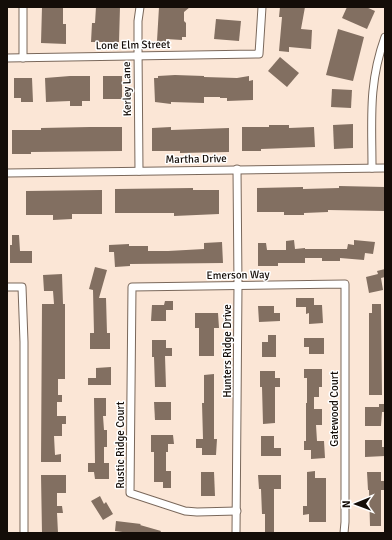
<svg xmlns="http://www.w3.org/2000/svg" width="392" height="540" viewBox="0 0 392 540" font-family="Signika,sans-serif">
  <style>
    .building { fill: #826f61 }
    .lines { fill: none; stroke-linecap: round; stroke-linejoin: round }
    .minor-casing { stroke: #7a685b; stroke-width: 9 }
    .minor { stroke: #fff; stroke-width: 7 }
    .labels { text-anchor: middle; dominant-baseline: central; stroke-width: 3; stroke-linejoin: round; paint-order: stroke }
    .street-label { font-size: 11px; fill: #140d08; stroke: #fff }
  </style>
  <rect width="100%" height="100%" fill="#fbe6d6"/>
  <!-- building -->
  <g class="building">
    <path d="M42 7H63V24H66V44L41 43Z"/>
    <path d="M96 7H120L119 42H91L92 23H95Z"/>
    <path d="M159 7H190L184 12V21L186 23V37H182V40L166 39V42L157 41Z"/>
    <path d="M280 7H305L301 29 312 30 311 49 289 47V52L279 51 282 17H279Z"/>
    <path d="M347 7H366L375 11 367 29 342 18Z"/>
    <path d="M216 19 241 21 239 41 214 39Z"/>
    <path d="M338 29 364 37 353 81 326 75Z"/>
    <path d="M280 57 299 73 287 87 268 71Z"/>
    <path d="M175 75 204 76V77L237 78 249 76V81L253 80V100L227 101V98H220V97H204V103L171 102V104L155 102 154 78H158V76Z"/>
    <path d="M70 76H90V101H82V106H70V101L46 102 45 78Z"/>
    <rect x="103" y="76" width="19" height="23"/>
    <path d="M14 78H32L33 102H21V98H14Z"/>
    <path d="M332 89 352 90 351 108 331 107Z"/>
    <path d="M353 124V148L334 149 333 125Z"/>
    <path d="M269 125H289V128L314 127 315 147 261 149V151H242V127H269Z"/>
    <path d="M90 127H122V151L31 152V154H12V130H41V128Z"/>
    <path d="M171 127V130L229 128V152L180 153V151H152V128Z"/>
    <path d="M339 186 385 187V211L328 210V212L304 213V215H284V212H257V188L303 187V189L339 188Z"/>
    <path d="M193 188V190H219V214L174 216V213H115V189Z"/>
    <path d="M102 190V214H72V219L53 220V215H26V191Z"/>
    <path d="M12 235H19L20 251H32V263H10V245H12Z"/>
    <path d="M294 240 295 249 305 248V249H347L348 244 354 245V240L375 242 373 254 365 253 364 260 340 258V261H322V258H305V263H278V266H258V243H266L267 250H286V241Z"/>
    <path d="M222 242 223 263 130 264V266L115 267 114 252H109V245L129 244V246H148V251H168L204 249V243Z"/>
    <path d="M95 267 107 270 99 298H106L107 333H110V349H90V333H94L93 290 89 289Z"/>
    <path d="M385 269V277L381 278 383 290 369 293 366 277 378 274 377 271Z"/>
    <path d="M62 274 63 304H65V379H58V395H62V402H57V416H66V424H62V436H54L55 455 61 454V462H41L42 304H54L53 291H44L43 275Z"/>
    <path d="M296 298H314V305H322L323 323 309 324V313L306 314V307H296Z"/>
    <path d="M165 301H173V310H166V321H151L152 305H164Z"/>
    <path d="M372 304H381L382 395H369V313H372Z"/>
    <path d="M258 306H274V313H280V321L259 322Z"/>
    <path d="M195 313H218L219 328H214V356H199V328H195Z"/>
    <path d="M268 335H276V357H262V342H268Z"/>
    <path d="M304 338H324V354H309V347H304Z"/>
    <path d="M152 340H166V348H172V356H165L166 387H155L154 357H152Z"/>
    <path d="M111 367V385H88V378H96V368Z"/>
    <path d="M304 369H322V387H319V397H314V409H322V425H316L317 441H324L325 458 311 459V450H304V441H306V403H307V378H304Z"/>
    <path d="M260 371H275V378H280V387H275V423L263 424 262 387H260Z"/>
    <path d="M214 374V439H217L216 455H202V448H196V439H203L202 403H204V375Z"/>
    <path d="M94 398H106V416H103L104 430H107V447H104V463H109V479H95L94 472H88V463H95Z"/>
    <path d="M154 402H171V420H155Z"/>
    <path d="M379 404H385V412H382L381 426H365V407H379Z"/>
    <path d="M151 435H173L174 444H168V452H166V471H171V488H163V482H154V452H151Z"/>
    <path d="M261 436H274V448H281V456H261Z"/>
    <path d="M365 440H382V447H385V456L365 457Z"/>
    <path d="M315 471V478H326V522H309V514L303 515V506H307V472Z"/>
    <path d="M201 472H214L215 496H201Z"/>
    <path d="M367 472H381V481H385V490H381V526H370L369 490H368Z"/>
    <path d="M41 475H66V493H57V506H62L63 513H57L58 533H42Z"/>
    <path d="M258 475H281V489H274V533H265V514H262L261 489H259Z"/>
    <path d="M100 496 104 504 106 502 113 514 103 520 91 501Z"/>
    <path d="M116 521 141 524 140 525 161 531 160 533H130L115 531Z"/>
  </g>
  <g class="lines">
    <!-- minor casing -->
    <g class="minor-casing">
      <g id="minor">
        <path d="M23 7V58"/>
        <path d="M7 58 259 54 262 7"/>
        <path d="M372 168C372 120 368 84 385 37"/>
        <path d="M139 171 138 48V21L140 7"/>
        <path d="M7 173 385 168"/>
        <path d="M7 287H22L24 342V533"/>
        <path d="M237 511 197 512 185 511 130 493 132 287 345 284V522L344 533"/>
        <path d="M236 533 238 285 237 169"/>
      </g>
    </g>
    <!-- minor -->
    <use href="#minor" class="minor"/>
  </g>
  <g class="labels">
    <!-- street labels -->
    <g class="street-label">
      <text transform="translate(133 45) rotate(-1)">Lone Elm Street</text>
      <text transform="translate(127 89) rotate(-91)">Kerley Lane</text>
      <text transform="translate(196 159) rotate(-1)">Martha Drive</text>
      <text transform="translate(238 275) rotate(-1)">Emerson Way</text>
      <text transform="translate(227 351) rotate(-90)">Hunters Ridge Drive</text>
      <text transform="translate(334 409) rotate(-90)">Gatewood Court</text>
      <text transform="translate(120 445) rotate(-90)">Rustic Ridge Court</text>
    </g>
  </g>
  <!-- border -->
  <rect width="392" height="540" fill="none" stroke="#140d08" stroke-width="16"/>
  <!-- north arrow -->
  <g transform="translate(356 504) rotate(269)" stroke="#ffffff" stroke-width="3" paint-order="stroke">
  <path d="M0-3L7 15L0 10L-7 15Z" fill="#140d08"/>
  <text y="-6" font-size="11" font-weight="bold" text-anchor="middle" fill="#140d08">N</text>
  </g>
</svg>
